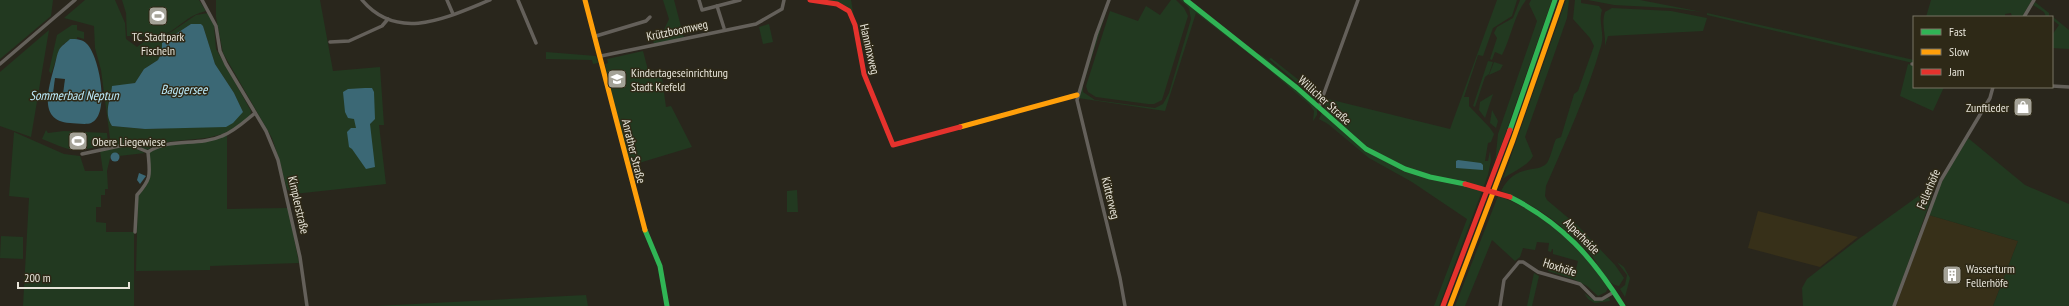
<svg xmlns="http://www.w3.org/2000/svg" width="2069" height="306" viewBox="0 0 2069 306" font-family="'PT Sans Narrow',sans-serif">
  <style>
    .built { fill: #373019 }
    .green { fill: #223920; fill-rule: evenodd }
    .water { fill: #3b6875 }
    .pier { fill: #29261c }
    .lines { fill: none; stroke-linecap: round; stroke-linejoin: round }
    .street { stroke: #64605a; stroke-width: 3.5 }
    .fast { stroke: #30b455; stroke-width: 5 }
    .slow { stroke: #ff9f0a; stroke-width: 5 }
    .jam { stroke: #e5322d; stroke-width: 5 }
    .jam-bridge { stroke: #e5322d; stroke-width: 5 }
    .labels { text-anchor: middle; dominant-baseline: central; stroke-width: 3; stroke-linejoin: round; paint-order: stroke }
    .street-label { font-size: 12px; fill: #e7e4d9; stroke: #2e2917 }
    .poi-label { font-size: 12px; fill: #e7e4d9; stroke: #2e2917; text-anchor: start }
    .water-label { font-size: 13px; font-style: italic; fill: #bdecfc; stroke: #2e2917 }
  </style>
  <rect width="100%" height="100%" fill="#29261c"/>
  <!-- built -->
  <g class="built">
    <path d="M1758 211 1858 237 1820 267 1748 248Z"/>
    <path d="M1929 215 2018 241 1993 306H1896Z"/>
  </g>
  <!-- green -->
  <g class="green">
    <path d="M0 0H53L51 16 0 59Z"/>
    <path d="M85 0H115L125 23 126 39 137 47 148 39 171 32 196 15 208 13 214 26 216 49 251 111 250 116C220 144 199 136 163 143 157 144 152 148 146 150L130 144 111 146 101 70 95 48 94 26 64 18ZM191 24H201L203 26 215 64 234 93 243 112 200 127 145 129 112 126C105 115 107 103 112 91L124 85 135 83 144 69 158 60 169 39Z"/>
    <path d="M122 0H199L206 11C189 15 184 23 171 31 158 38 141 36 127 36L126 13Z"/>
    <path d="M216 0H320L333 71 380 67 384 125H379L386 184 294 194 287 189 279 159 272 138 223 53 216 17Z"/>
    <path d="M663 0H674L684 38 654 44 651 33 664 30 669 19Z"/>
    <path d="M820 0H851L854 17C846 3 835 2 820 0Z"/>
    <path d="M1110 0 1083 85V92L1095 100 1155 108 1163 104 1169 93 1191 19 1189 8 1180 0H1184L1317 107V115L1313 121 1314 111 1310 105 1261 63 1196 13 1165 111 1078 98 1097 35Z"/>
    <path d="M1171 0H1176L1184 8 1188 16 1162 100 1154 104H1148L1096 97 1088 92 1086 86 1110 11 1138 21 1146 6 1160 15Z"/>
    <path d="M1497 0H1517L1512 16 1493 28 1483 56 1478 55 1464 97H1469V106L1490 128 1494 134 1491 142 1488 143 1485 161H1488L1490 151 1491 160 1488 175 1439 306H1434L1467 219 1412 182 1369 158 1328 124 1319 119 1328 99 1450 129Z"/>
    <path d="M1520 0H1526C1514 15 1511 38 1502 55L1495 52 1492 60 1490 59 1497 38 1494 33 1497 27 1513 18Z"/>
    <path d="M1531 0H1552L1495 163 1498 134 1537 21 1529 4Z"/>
    <path d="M1566 0H1569L1567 18 1525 137 1533 156C1528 166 1512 172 1503 179Z"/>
    <path d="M1575 0H1581V3L1599 6 1602 10C1598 23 1605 33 1601 46 1587 94 1566 140 1546 186L1545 196 1547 200 1579 227 1615 265 1624 278 1619 286C1606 285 1599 264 1591 255 1565 226 1537 206 1501 191 1516 162 1538 174 1547 163 1551 157 1553 145 1556 139L1561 137 1574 94 1578 91 1594 46 1590 38 1573 19Z"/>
    <path d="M1588 0H1640L1702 12 1671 8 1614 5Z"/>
    <path d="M1931 0H2032L2022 17H2012L2011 13 2005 14V17H1926Z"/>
    <path d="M2035 2 2049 13V17H2046L2044 12 2033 5Z"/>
    <path d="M1612 8 1671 11 1707 18 1703 31 1608 36 1605 46C1606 34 1601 23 1605 12Z"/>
    <path d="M1707 13 1914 60 1913 63 1707 15Z"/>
    <path d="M2053 17 2069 30V49L2052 48V35L2059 25 2054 21Z"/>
    <path d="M769 24 773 42 763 44 759 27Z"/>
    <path d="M72 25H77V30L84 32V39L77 37V39C57 40 58 58 51 74L49 71 57 35Z"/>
    <path d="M49 30 31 137 0 126V72Z"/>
    <path d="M643 51 648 70 661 71 666 107 671 106 692 147 629 166 605 64 608 63 607 59Z"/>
    <path d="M546 52 596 56 598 63 593 64 592 60 546 59Z"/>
    <path d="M1254 52 1263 56 1317 101H1315Z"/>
    <path d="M1271 58 1319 96V99L1318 101 1269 59Z"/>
    <path d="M1488 61 1493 62 1489 74 1485 77 1475 107 1473 106Z"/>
    <path d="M1494 62 1503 65 1500 70 1489 75Z"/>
    <path d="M1908 64 1914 66V87H1944L1933 111 1900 96Z"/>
    <path d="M1493 94 1485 118 1479 110 1480 102Z"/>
    <path d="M1492 110 1498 121 1496 128 1490 123Z"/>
    <path d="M46 130 48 133 64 131 107 133 108 144C73 153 74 152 42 139Z"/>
    <path d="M14 132 64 154 80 156 85 171H103L100 151 130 146 145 153 119 156V153L111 154 107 171 108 189H105V195H101V207H96V222L106 223V232H134V306H23L29 198 9 196Z"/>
    <path d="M227 135V209L288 208 299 263 210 266V270L136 271 138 196C158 175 143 172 150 152L162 145 203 142Z"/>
    <path d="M1968 138 2025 185 2069 204V306H1993L2018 241 1929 215 1941 183Z"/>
    <path d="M797 190 798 212H787V191Z"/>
    <path d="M1924 192 1931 194 1932 196 1893 306H1803L1802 288 1807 279 1860 238Z"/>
    <path d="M1498 196C1546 213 1580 246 1608 288L1606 292 1598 296 1587 286 1573 279 1548 271 1550 266 1575 273 1578 261 1553 254V249H1552L1551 252 1548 251 1549 243 1537 242 1535 250 1523 248 1520 257 1515 261 1492 240 1465 306H1455Z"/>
    <path d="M1 236 23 237V259L0 258Z"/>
    <path d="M1617 262 1624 267 1630 278 1625 297 1620 289 1625 285 1627 275Z"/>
    <path d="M1534 273 1539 276 1532 306H1527Z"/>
    <path d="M1584 293 1594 300 1609 298 1610 301 1595 303 1588 299Z"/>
    <path d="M586 295 588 306H376Z"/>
  </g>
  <!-- water -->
  <g class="water">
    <path d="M191 24H201L203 26 215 64 234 93 243 112 233 123 226 127 145 129 112 126C103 111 111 100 112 86L135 83 144 69 158 60 162 52V43Z"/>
    <path d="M70 39C77 39 82 39 87 44 99 56 111 115 91 123 86 125 75 123 70 123 36 121 50 84 55 64 56 60 57 54 59 50 61 46 67 42 70 39Z"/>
    <path d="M365 88H372L374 92 375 119 370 124 375 167 366 169 352 149 349 147 347 132 351 128H356L354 119 348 118 345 112 343 92 348 89Z"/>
    <circle cx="115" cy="157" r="4.5"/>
    <path d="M1458 160 1481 163 1483 165V170L1456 168V161Z"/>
    <path d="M139 173 146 176 140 184 137 180Z"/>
  </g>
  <!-- pier -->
  <path class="pier" d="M55 78 65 79 63 94 53 93Z"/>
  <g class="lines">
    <!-- street -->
    <g class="street">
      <path d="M202 0 216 26 220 51 226 64 266 131 278 160 300 257 307 306"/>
      <path d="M362 0C398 43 448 17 490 0"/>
      <path d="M447 0 453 14"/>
      <path d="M518 0 536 43"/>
      <path d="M699 0 702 10 740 0"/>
      <path d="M1109 0 1096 35 1077 100 1120 278 1125 306"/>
      <path d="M717 6 724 28"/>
      <path d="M2024 17 2034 0"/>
      <path d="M596 36 646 21 650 17"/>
      <path d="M330 42 349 41 382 26 388 19"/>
      <path d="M601 56 756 24 782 9 784 0"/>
      <path d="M0 64 75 0"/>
      <path d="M1912 64H1914"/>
      <path d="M2052 86 2069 87"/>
      <path d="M1319 107 1358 0"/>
      <path d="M82 154 124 145H131L148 152"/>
      <path d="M135 232 137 195C152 178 150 175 148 152 170 137 198 147 222 136 235 131 245 121 255 113"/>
      <path d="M1500 306 1504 280 1519 262H1523L1538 272 1580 284 1595 299H1602L1614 292"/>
      <path d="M1894 306 1941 180 1990 98 1993 87"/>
    </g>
    <!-- fast -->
    <g class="fast">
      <path d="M1186 0 1297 88 1366 149 1405 169 1430 177 1465 184"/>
      <path d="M1510 130 1555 0"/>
      <path d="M1510 197C1562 223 1592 257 1623 306"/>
      <path d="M645 230 660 266 667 306"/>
    </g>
    <!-- slow -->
    <g class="slow">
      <path d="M585 0 645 230"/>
      <path d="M960 127 1077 95"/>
      <path d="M1450 306 1513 140 1562 0"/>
    </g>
    <!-- jam -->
    <g class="jam">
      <path d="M810 0 837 4 849 11 855 25 864 74 893 145 960 127"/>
      <path d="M1443 306 1510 130"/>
    </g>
    <!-- jam-bridge -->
    <path class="jam-bridge" d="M1465 184 1510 197"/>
  </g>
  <!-- icons -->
  <defs>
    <g id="stadium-square" transform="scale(1)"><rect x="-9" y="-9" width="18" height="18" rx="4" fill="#a4a297" stroke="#2e2917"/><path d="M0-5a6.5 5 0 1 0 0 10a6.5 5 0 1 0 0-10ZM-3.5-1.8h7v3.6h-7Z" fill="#fff"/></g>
    <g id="school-square" transform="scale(1)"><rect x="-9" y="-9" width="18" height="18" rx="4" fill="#a4a297" stroke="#2e2917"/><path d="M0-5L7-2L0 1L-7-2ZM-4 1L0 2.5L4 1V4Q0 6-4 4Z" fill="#fff"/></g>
    <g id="shop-square" transform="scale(1)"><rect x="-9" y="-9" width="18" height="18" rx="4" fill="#a4a297" stroke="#2e2917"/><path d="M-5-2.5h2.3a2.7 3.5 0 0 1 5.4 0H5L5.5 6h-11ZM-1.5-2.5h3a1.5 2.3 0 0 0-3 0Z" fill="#fff"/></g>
    <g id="building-square" transform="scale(1)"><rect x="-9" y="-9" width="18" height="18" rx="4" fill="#a4a297" stroke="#2e2917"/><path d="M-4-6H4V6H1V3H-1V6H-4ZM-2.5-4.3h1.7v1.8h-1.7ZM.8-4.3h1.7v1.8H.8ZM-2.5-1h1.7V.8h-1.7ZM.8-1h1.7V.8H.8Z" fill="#fff"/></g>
  </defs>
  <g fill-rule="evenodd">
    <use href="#stadium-square" x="158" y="16"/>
    <use href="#school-square" x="617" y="79"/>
    <use href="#shop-square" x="2023" y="107"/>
    <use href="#stadium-square" x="78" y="141"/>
    <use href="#building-square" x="1952" y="275"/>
  </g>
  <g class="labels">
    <!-- street labels -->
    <g class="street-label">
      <text transform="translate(677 30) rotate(-12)">Krützboomweg</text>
      <text transform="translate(870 49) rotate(77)">Hanninxweg</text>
      <text transform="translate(1325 100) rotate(42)">Willicher Straße</text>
      <text transform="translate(634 151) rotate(76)">Anrather Straße</text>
      <text transform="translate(1928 189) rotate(-67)">Fellerhöfe</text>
      <text transform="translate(1111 198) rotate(76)">Kütterweg</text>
      <text transform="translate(299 205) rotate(77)">Kimplerstraße</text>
      <text transform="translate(1582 236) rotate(45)">Alperheide</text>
      <text transform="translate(1560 267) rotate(18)">Hoxhöfe</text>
    </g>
    <!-- poi labels -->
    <g class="poi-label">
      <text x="158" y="36" text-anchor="middle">TC Stadtpark<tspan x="158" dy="14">Fischeln</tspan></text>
      <text x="631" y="72">Kindertageseinrichtung<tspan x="631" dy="14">Stadt Krefeld</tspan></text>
      <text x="2009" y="107" text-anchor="end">Zunftleder</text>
      <text x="92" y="141">Obere Liegewiese</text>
      <text x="1966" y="268">Wasserturm<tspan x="1966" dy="14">Fellerhöfe</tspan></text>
    </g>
    <!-- water labels -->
    <g class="water-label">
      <text x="184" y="89">Baggersee</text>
      <text x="74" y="95">Sommerbad Neptun</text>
    </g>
  </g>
  <!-- legend -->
  <rect x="1913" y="16" width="140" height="72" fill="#2e2917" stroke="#787465"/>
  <rect x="1921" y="29" width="20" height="6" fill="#30b455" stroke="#787465"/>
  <text x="1949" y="36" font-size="12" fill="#e7e4d9">Fast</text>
  <rect x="1921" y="49" width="20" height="6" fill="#ff9f0a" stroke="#787465"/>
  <text x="1949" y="56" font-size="12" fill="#e7e4d9">Slow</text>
  <rect x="1921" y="69" width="20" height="6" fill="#e5322d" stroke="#787465"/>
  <text x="1949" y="76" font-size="12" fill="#e7e4d9">Jam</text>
  <!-- scale -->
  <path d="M18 282v6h111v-6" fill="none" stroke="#e7e4d9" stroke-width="2"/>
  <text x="24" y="282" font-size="12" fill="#e7e4d9" stroke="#2e2917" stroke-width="3" paint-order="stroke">200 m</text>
</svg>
